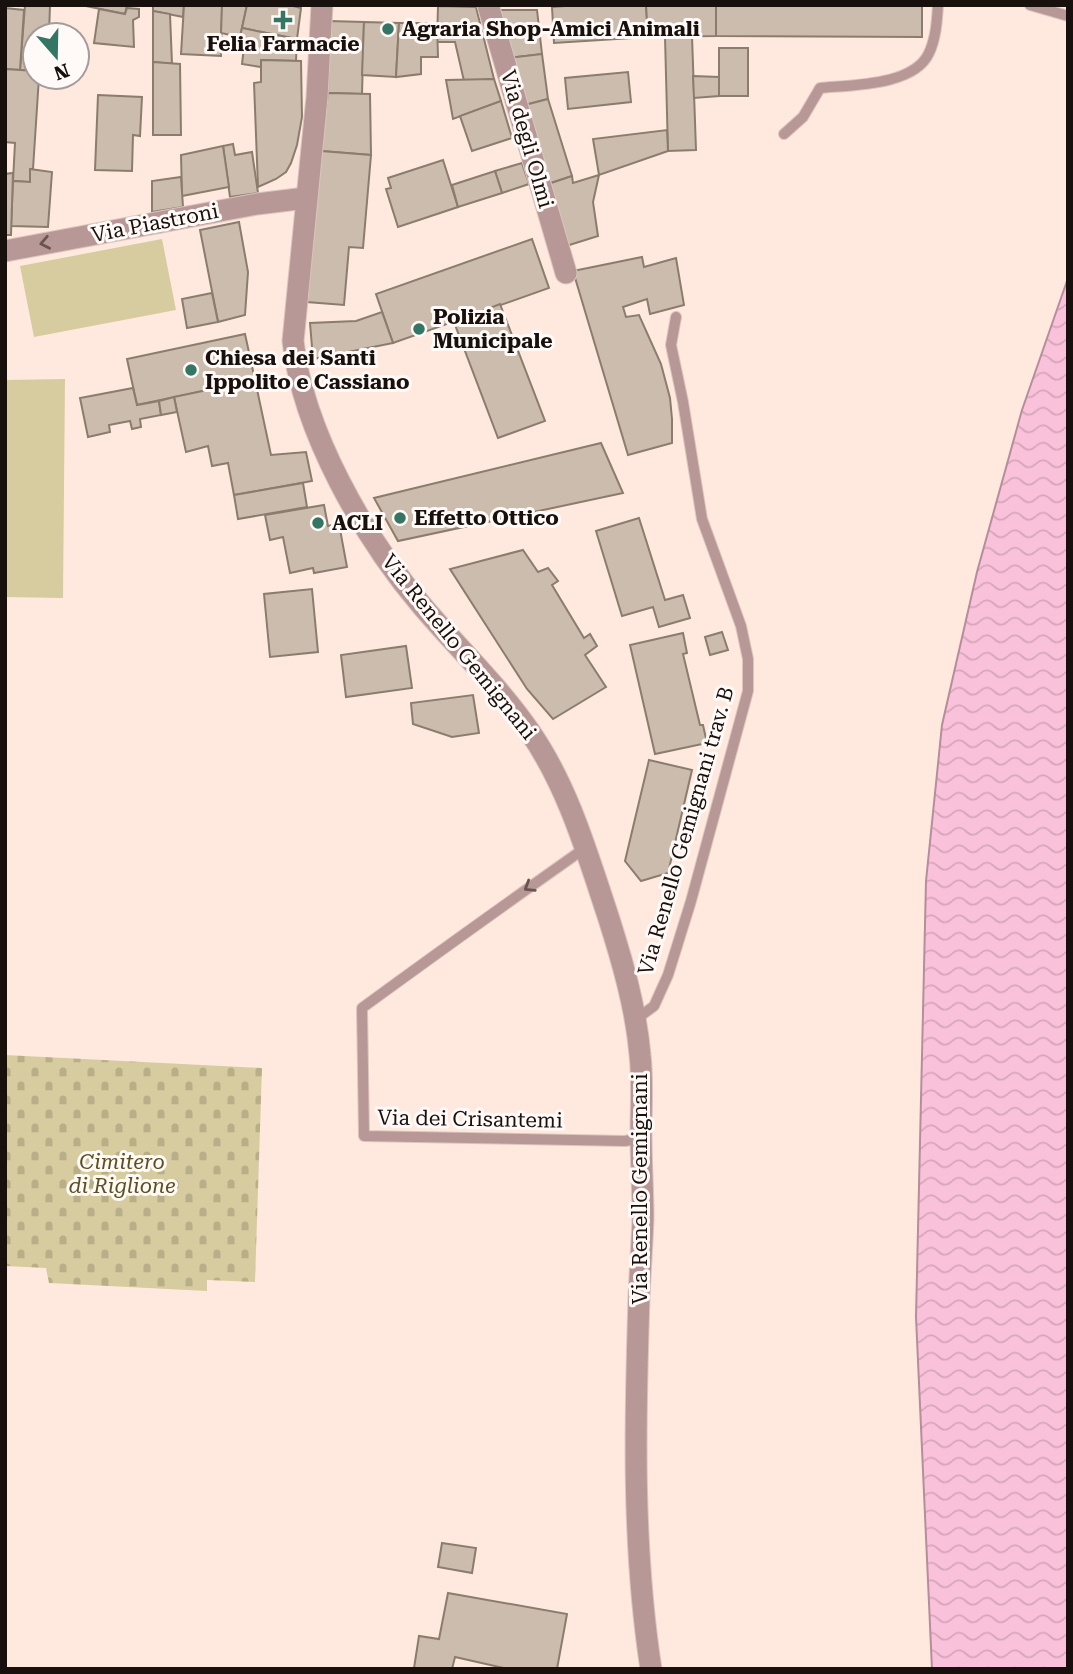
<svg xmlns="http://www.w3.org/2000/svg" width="1073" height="1674" viewBox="0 0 1073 1674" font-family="'Roboto Serif',serif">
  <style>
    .green { fill: #d7cc9f }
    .cemetery { fill: url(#cemetery-stones) }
    .water { fill: url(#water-waves); stroke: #b68d9c; stroke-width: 2 }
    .building { fill: #cbbcad; stroke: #8b7d6e; stroke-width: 2 }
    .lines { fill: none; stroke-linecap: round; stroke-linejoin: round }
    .lane-casing { stroke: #dac6bd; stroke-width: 12 }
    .street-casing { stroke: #dac6bd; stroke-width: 23 }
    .lane { stroke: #b89797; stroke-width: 10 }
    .street { stroke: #b89797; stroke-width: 21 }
    .oneway { stroke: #685452 }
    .poi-dot { fill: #347564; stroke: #fffaf8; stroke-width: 2.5 }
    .labels { text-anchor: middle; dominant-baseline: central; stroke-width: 6; stroke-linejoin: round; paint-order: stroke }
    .poi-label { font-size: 21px; font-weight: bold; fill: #18100d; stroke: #fffaf8; text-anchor: start }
    .street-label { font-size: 21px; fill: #18100d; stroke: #fffaf8 }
    .park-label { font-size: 21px; font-style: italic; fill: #5c501e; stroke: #fffaf8 }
  </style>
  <defs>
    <pattern id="cemetery-stones" width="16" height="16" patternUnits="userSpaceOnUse" patternTransform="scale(1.75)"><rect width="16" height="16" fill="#d7cc9f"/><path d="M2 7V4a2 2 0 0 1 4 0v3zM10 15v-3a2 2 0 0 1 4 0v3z" fill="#b8ae88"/></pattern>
    <pattern id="water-waves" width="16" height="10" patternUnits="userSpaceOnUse" patternTransform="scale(1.75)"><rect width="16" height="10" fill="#fac2da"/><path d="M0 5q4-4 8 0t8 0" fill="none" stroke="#d6a6ba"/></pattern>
  </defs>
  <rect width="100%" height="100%" fill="#ffe9df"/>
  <!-- green -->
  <g class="green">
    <path d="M162 239 176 310 34 337 20 266Z"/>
    <path d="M65 379 63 598 5 597V380Z"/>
  </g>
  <!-- cemetery -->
  <path class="cemetery" d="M5 1055 262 1068 255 1282 207 1280V1291L49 1283 46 1268 5 1266Z"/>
  <!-- water -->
  <path class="water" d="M1068 278V1669H932L916 1317 926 881 942 725 977 572 1022 410Z"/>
  <!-- building -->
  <g class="building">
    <path d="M25 5H50L49 35H35V71L20 70Z"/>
    <path d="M81 5H127L125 14Z"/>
    <path d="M153 5H184L183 17 153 11Z"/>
    <path d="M184 5H222L221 56 181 54Z"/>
    <path d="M222 5H247L240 37 221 33Z"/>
    <path d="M247 5H289L301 8 297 39 242 28Z"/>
    <path d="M579 5H646L648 37 554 43 552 7Z"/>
    <path d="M646 5H716V36L648 37Z"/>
    <path d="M716 5H922V37L716 36Z"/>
    <path d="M438 6 476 7 494 79 464 81 455 42H437Z"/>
    <path d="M5 8 24 10 20 70 5 69Z"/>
    <path d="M127 8 139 9V17L133 20 134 47 94 43 99 9 125 14Z"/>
    <path d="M494 10H537L542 54 507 58Z"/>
    <path d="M153 11 170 14 172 64 153 62Z"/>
    <path d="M329 21 364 22 362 94 328 93Z"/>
    <path d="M364 22 399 23 396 77 362 75Z"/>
    <path d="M399 23H437L438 57H421V74L396 77Z"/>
    <path d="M242 28 297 39 296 61 261 60V67L242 64 245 38 240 37Z"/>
    <path d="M692 36 696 150 668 151 665 37Z"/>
    <rect x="719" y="48" width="29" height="48"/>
    <path d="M542 54 548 99 521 106 507 58Z"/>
    <path d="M261 60 301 61 302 117 297 145 291 163 286 172 276 179 258 187 254 83 261 82Z"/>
    <path d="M153 62 180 64 181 135H153Z"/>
    <path d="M5 69 35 71V77H39L33 169H30V182L13 181 15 143 5 142Z"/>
    <path d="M628 72 631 102 568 109 565 78Z"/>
    <path d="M693 76 719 77V96L694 98Z"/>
    <path d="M494 79 501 101 453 119 446 80Z"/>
    <path d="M328 93 370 94 371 155 321 151Z"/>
    <path d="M98 95 142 97 140 136 133 135 132 171 95 170Z"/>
    <path d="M548 99 572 176 545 185 521 106Z"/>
    <path d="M501 101 512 138 472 151 460 116Z"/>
    <path d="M667 130 668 151 599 175 593 139Z"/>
    <path d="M233 144 235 155 252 152 258 193 230 197 223 146Z"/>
    <path d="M223 146 229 187 182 196 181 155Z"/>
    <path d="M321 151 371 155 363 248 349 247 344 305 307 302Z"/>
    <path d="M443 160 458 207 398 227 386 189 391 188 388 178Z"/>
    <path d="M522 163 529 184 502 193 495 171Z"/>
    <path d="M30 169 52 172 48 227 11 226 13 181 30 182Z"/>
    <path d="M495 171 502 193 458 207 452 185Z"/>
    <path d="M13 173 11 235H5V174Z"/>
    <path d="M599 175 593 202 598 236 563 247 545 185 572 176 573 183Z"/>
    <path d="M181 177 183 207 152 212V181Z"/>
    <path d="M239 222 248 272 245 315 218 322 200 230Z"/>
    <path d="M532 239 549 288 393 343 376 294Z"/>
    <path d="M642 257 644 267 676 258 684 305 650 314 647 299 623 307 626 317 639 315 661 364 670 398 672 419V443L628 455 573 271Z"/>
    <path d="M212 293 218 322 187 328 182 299Z"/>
    <path d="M500 304 545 421 498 438 454 322Z"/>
    <path d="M382 312 393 343 313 359 310 323 356 321Z"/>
    <path d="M245 334 255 380 137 405 127 359Z"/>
    <path d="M255 380 271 455 306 452 312 481 234 495 228 463 212 466 208 446 186 452 174 397Z"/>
    <path d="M133 388 137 405 159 401 161 415 140 419 141 427 132 429 130 421 109 425 110 432 88 437 80 398Z"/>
    <path d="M174 397 177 412 161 415 159 401Z"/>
    <path d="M601 443 623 493 398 541 374 498Z"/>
    <path d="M303 483 307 507 238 519 234 495Z"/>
    <path d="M324 505 328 526 339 524 347 567 314 573 313 568 290 573 283 537 270 540 265 515Z"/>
    <path d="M639 518 665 600 683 595 690 618 659 627 653 607 622 616 596 531Z"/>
    <path d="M523 550 538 572 548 568 558 581 552 585 584 638 590 634 597 646 585 655 606 687 553 719 527 689 450 569Z"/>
    <path d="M312 589 318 652 270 657 264 594Z"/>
    <path d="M722 632 728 650 710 655 705 637Z"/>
    <path d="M683 633 687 653 683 654 700 725H703L707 743 655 754 630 645Z"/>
    <path d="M406 646 412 688 346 697 341 655Z"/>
    <path d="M473 695 479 733 452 737 413 724 411 703Z"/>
    <path d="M649 760 692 770 668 873 641 881 625 861Z"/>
    <path d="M442 1543 476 1548 472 1573 438 1567Z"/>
    <path d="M448 1593 567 1614 557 1669H508L455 1657 452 1669 414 1668 419 1636 439 1639Z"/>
  </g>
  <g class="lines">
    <!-- lane casing -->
    <g class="lane-casing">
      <g id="lane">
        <path d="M1030 5 1068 16"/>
        <path d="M784 134 803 117 820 88C851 85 914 86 929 53 936 38 937 21 938 5"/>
        <path d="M585 848C510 901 436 954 362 1008L364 1136 625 1141 641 1138"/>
        <path d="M635 1020 654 1006 668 975 691 901 748 691V659L741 626 702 519 683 402 671 345 676 317"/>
      </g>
    </g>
    <!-- street casing -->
    <g class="street-casing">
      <g id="street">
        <path d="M322 5 317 97 293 341C303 432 365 539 423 607 459 649 499 687 530 732 568 787 587 853 608 916 622 960 636 1008 640 1055 643 1081 641 1107 641 1133 641 1162 643 1191 643 1219 642 1245 640 1272 639 1298 635 1421 632 1546 651 1669"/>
        <path d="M488 5 566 273"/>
        <path d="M5 251 257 204 306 198"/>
      </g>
    </g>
    <!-- lane -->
    <use href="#lane" class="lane"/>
    <!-- street -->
    <use href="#street" class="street"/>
  </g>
  <!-- one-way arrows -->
  <defs><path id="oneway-chevron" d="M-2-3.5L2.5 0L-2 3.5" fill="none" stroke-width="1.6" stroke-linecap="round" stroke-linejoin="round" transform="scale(1.75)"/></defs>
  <g class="oneway">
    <use href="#oneway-chevron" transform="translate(45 243) rotate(169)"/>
    <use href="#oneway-chevron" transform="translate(529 887) rotate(148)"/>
  </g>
  <!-- markers -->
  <g class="poi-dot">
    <path d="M279.5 9.5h7v7h7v7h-7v7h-7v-7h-7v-7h7z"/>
    <circle cx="388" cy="29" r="7"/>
    <circle cx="419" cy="329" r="7"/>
    <circle cx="191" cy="370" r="7"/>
    <circle cx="400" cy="518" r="7"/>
    <circle cx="318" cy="523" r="7"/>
  </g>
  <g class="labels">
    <!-- poi labels -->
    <g class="poi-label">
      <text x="402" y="29">Agraria Shop-Amici Animali</text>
      <text x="283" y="44" text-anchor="middle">Felia Farmacie</text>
      <text x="433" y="317">Polizia<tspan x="433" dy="24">Municipale</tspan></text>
      <text x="205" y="358">Chiesa dei Santi<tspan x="205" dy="24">Ippolito e Cassiano</tspan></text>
      <text x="414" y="518">Effetto Ottico</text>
      <text x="332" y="523">ACLI</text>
    </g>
    <!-- street labels -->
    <g class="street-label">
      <text transform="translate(527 139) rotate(74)">Via degli Olmi</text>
      <text transform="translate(155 223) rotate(-11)">Via Piastroni</text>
      <text transform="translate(459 647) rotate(51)">Via Renello Gemignani</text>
      <text transform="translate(686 831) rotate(-74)">Via Renello Gemignani trav. B</text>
      <text transform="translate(470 1119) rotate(1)">Via dei Crisantemi</text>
      <text transform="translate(640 1189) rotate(-90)">Via Renello Gemignani</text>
    </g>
    <!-- park labels -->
    <g class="park-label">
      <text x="122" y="1162">Cimitero<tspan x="122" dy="24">di Riglione</tspan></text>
    </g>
  </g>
  <!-- border -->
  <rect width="1073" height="1674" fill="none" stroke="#18100d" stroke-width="14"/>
  <!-- north arrow -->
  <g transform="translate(56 56) rotate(160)"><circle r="33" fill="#fffaf8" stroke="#a39c9a" stroke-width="2"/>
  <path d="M0-5L12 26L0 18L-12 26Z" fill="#347564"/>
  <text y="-10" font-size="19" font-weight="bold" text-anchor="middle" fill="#18100d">N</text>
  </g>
</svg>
